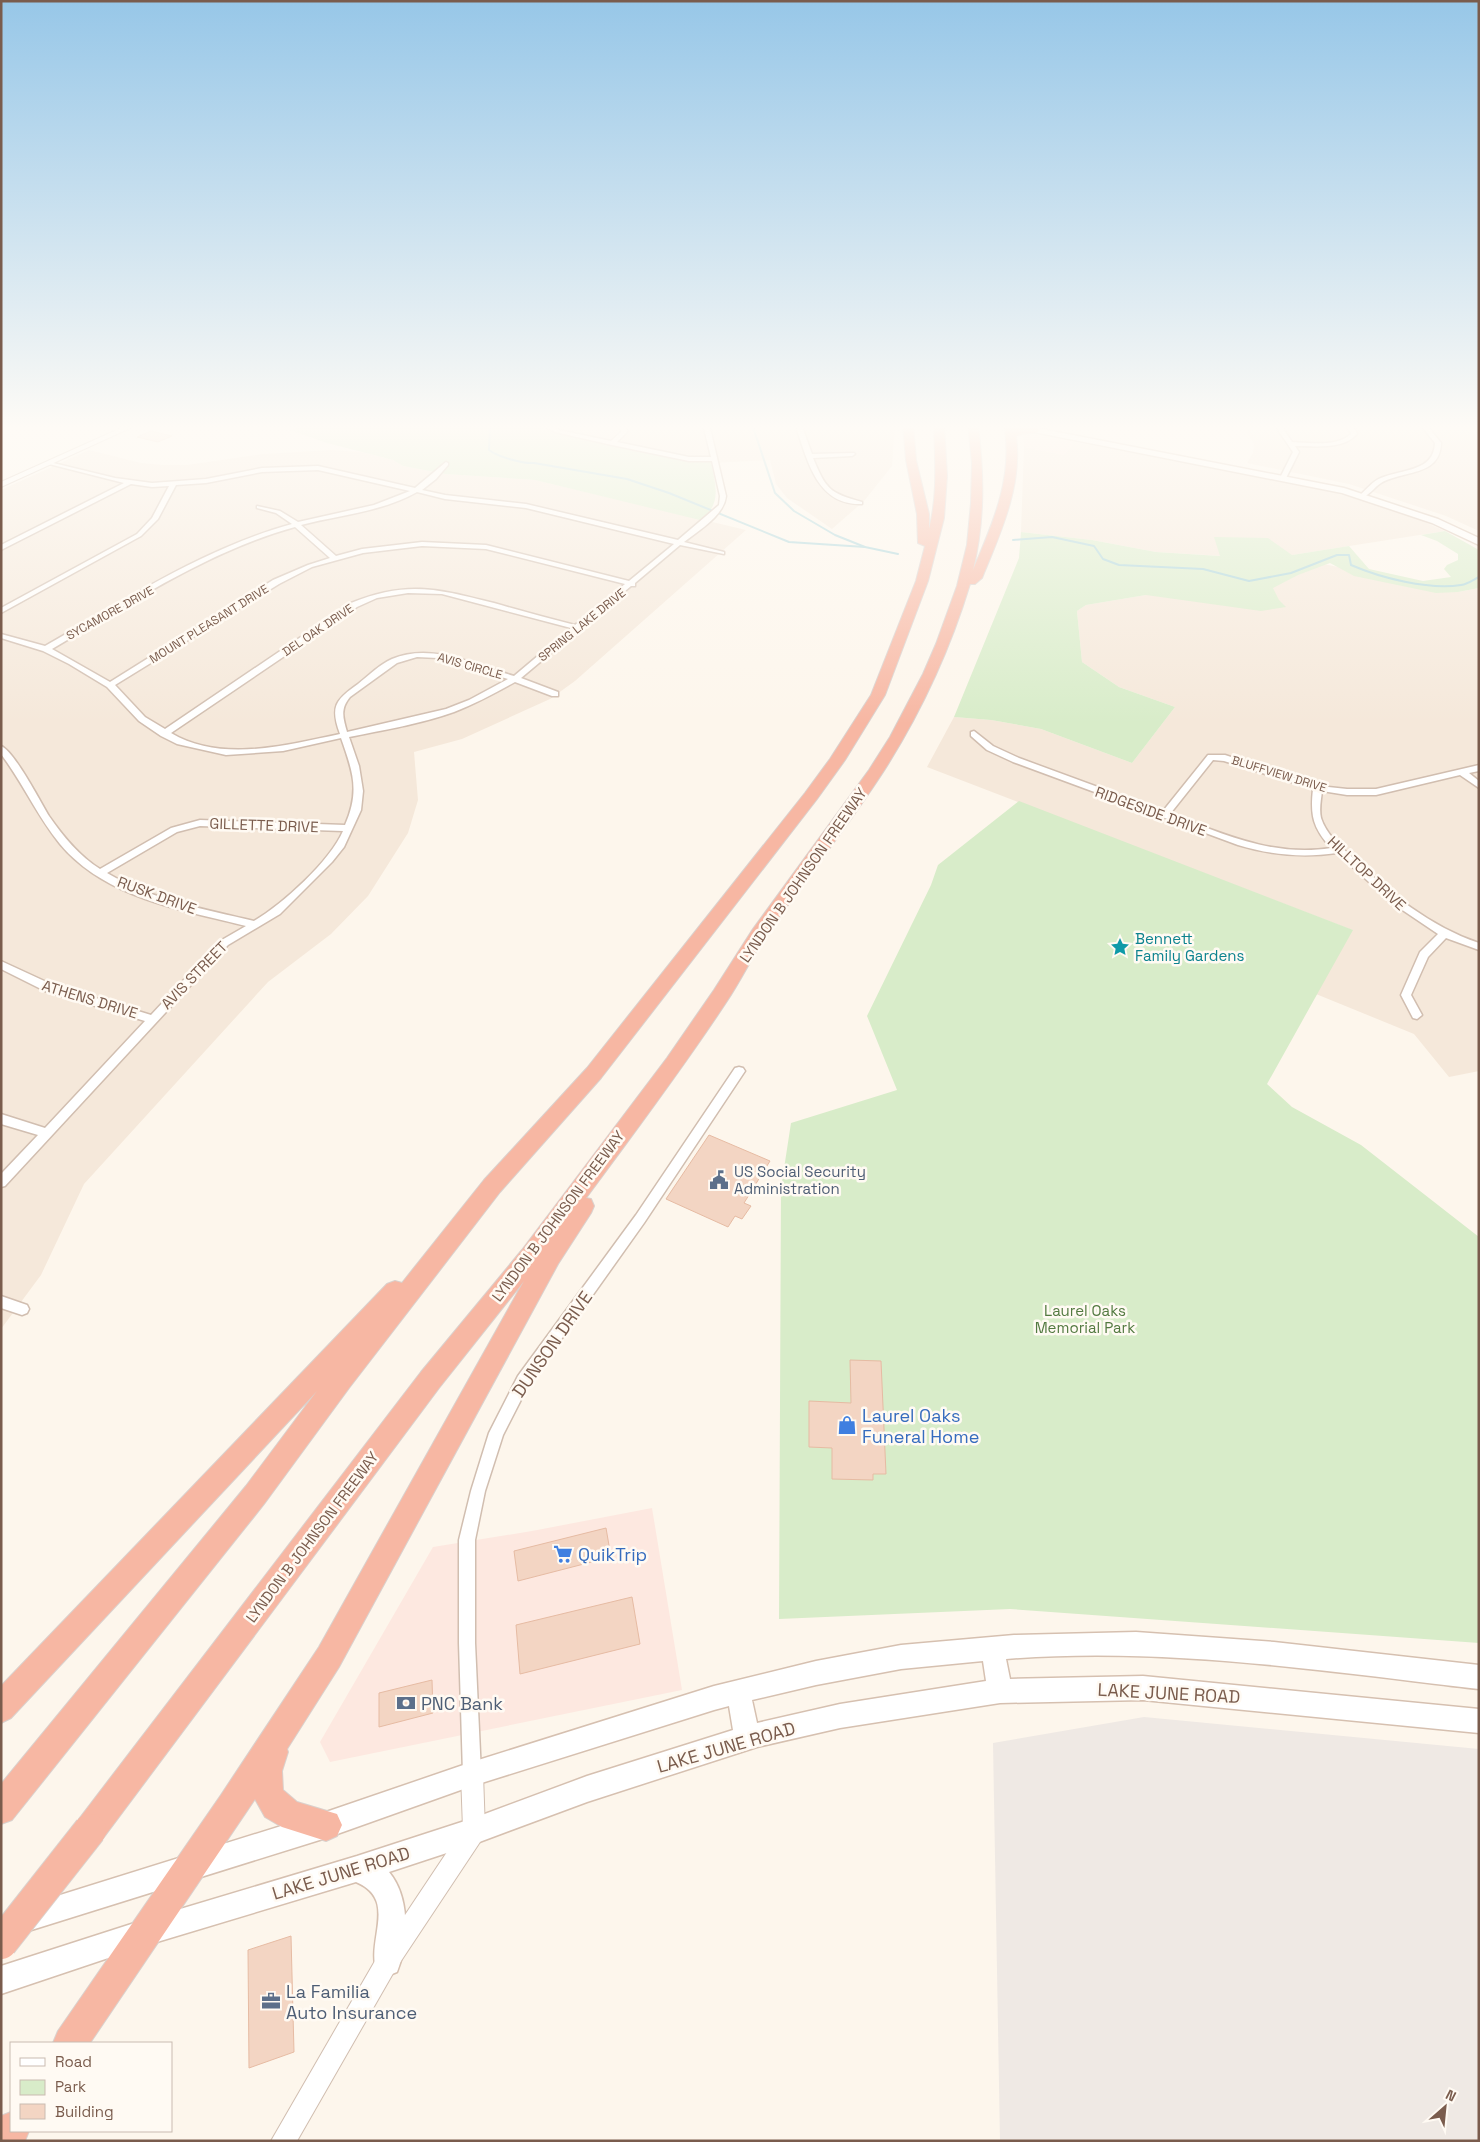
<svg xmlns="http://www.w3.org/2000/svg" width="1480" height="2142" viewBox="0 0 1480 2142" font-family="'Space Grotesk',sans-serif">
  <style>
    .residential { fill: #f5e8da }
    .commercial { fill: #fde8e0 }
    .industrial { fill: #efe9e4 }
    .green { fill: #d8ecc9 }
    .lines { fill: none; stroke-linecap: round; stroke-linejoin: round }
    .stream { stroke: #a5d3da; stroke-width: 2 }
    .building { fill: #f3d5c3; stroke: #e6bba3 }
    .minor-casing { stroke: #d1beb0; stroke-width: 3 }
    .tertiary-casing { stroke: #d1beb0; stroke-width: 2 }
    .secondary-casing { stroke: #d6c0b0; stroke-width: 3 }
    .motorway-casing { stroke: #dad1cd; stroke-width: 2 }
    .minor { fill: #fff; fill-rule: evenodd }
    .tertiary { fill: #fff; fill-rule: evenodd }
    .secondary { fill: #fff; fill-rule: evenodd }
    .motorway { fill: #f7b7a3; fill-rule: evenodd }
    .motorway-bridge-casing { stroke: #dad1cd; stroke-width: 34; stroke-linecap: butt }
    .motorway-bridge { stroke: #f7b7a3; stroke-width: 32 }
    .labels { text-anchor: middle; dominant-baseline: central; stroke-width: 5; stroke-linejoin: round; paint-order: stroke }
    .far-street-label { font-size: 12px; fill: #7a5c4d; stroke: #fffaf3 }
    .street-label { font-size: 15px; fill: #7a5c4d; stroke: #fffaf3 }
    .culture-label { font-size: 15px; fill: #0d838f; stroke: #fffaf3; text-anchor: start }
    .service-label { font-size: 15px; fill: #4e5e75; stroke: #fffaf3; text-anchor: start }
    .park-label { font-size: 15px; fill: #537a41; stroke: #fffaf3 }
    .near-street-label { font-size: 18px; fill: #7a5c4d; stroke: #fffaf3 }
    .near-shop-label { font-size: 18px; fill: #366cbe; stroke: #fffaf3; text-anchor: start }
    .near-service-label { font-size: 18px; fill: #4e5e75; stroke: #fffaf3; text-anchor: start }
  </style>
  <rect width="100%" height="100%" fill="#fdf6ec"/>
  <!-- residential -->
  <g class="residential">
    <path d="M539 424H895L892 466 864 501 832 529 787 498 776 484 770 460 711 463 686 460 554 432 543 429Z"/>
    <path d="M1241 424H1479V531L1446 516 1349 484 1247 463 1253 453 1254 444Z"/>
    <path d="M1074 442 1314 487 1400 511 1445 531 1292 555 1239 557 1156 552 1092 540 1021 532 1024 447 1064 455Z"/>
    <path d="M89 450 141 463 163 465H187L263 454 331 450 361 452 393 460 403 466 445 474 535 480 746 530 575 681 550 699 462 739 414 752 418 800 408 833 368 896 331 934 268 982 84 1184 41 1275 1 1329V490Z"/>
    <path d="M1314 562 1458 592 1479 588V1071L1449 1077 1414 1034 1316 994 1352 930 927 767 954 717 991 720 1041 729 1132 763 1175 707 1119 687 1082 662 1077 611 1086 605 1146 595 1260 584Z"/>
  </g>
  <!-- commercial -->
  <g class="commercial">
    <path d="M1023 432 1074 442 1064 455 1024 447Z"/>
    <path d="M652 1508 682 1690 330 1762 320 1742 433 1547 532 1531Z"/>
  </g>
  <!-- industrial -->
  <path class="industrial" d="M1144 1717 1479 1749V2141H1000L993 1743Z"/>
  <!-- green -->
  <g class="green">
    <path d="M310 424H539L543 429 554 432 668 457 708 461 711 463C716 485 722 506 700 520L535 480 445 474 403 466 393 460 327 443 290 430Z"/>
    <path d="M1445 531 1479 550V588L1458 592 1436 593 1354 576 1330 563 1298 575 1273 588 1279 600 1286 607 1261 611 1146 595 1086 605 1077 611 1082 662 1119 687 1175 707 1132 763 1041 729 991 720 954 717 1019 558 1021 532 1092 540 1156 552 1220 556 1214 537 1268 538 1292 555 1349 546 1369 569 1423 581 1451 577 1444 569 1447 565 1458 560V554L1437 541 1421 535Z"/>
    <path d="M1019 801 1353 930 1267 1084 1292 1107 1361 1145 1479 1237V1643L1010 1609 779 1619 781 1188 791 1123 897 1090 867 1016 931 885 938 865Z"/>
  </g>
  <g class="lines">
    <!-- stream -->
    <g class="stream">
      <path d="M490 424 489 450C498 457 524 464 534 463L627 479 669 493 789 542 865 547"/>
      <path d="M752 424 775 493 794 511 835 535 865 547 898 554"/>
      <path d="M1013 540 1052 537 1094 546 1103 559 1119 565 1203 569 1249 581 1291 573 1337 555H1349L1351 565C1381 578 1428 590 1461 585 1468 584 1473 580 1479 577"/>
    </g>
  </g>
  <!-- building -->
  <g class="building">
    <path d="M151 431 172 436 158 442 137 437Z"/>
    <path d="M709 1135 770 1161 744 1203 751 1206 742 1219 735 1216 728 1227 666 1199Z"/>
    <path d="M850 1360 881 1361 886 1474H873V1480L832 1479V1448L809 1447V1401L851 1403Z"/>
    <path d="M606 1528 611 1557 518 1581 514 1551Z"/>
    <path d="M632 1597 640 1644 520 1674 516 1625Z"/>
    <path d="M432 1680 433 1713 379 1727V1693Z"/>
    <path d="M291 1936 294 2052 249 2068 248 1950Z"/>
  </g>
  <g class="lines">
    <!-- minor casing -->
    <g class="minor-casing">
      <g id="minor">
        <path d="M540 424H548L559 430 611 441 621 432 620 424H626L627 432 617 442 689 457H711L703 424H709L726 496C724 516 699 530 684 542L724 552V554L680 545 635 583V586H631L521 678 558 692V696H552L515 682C495 693 475 704 454 712 420 724 384 730 349 737L359 766 363 791 361 810 344 847 332 862 280 914 228 945 5 1186 1 1187V1174L38 1135 1 1124V1114L45 1128 145 1021 45 991 1 969V961L53 985 151 1015 220 941 246 926C182 910 105 898 60 844 37 816 23 783 1 754V746C14 751 40 801 49 816 63 836 79 856 100 869L171 828 200 820 345 825C360 791 353 772 341 738L283 751 226 755 177 744 161 736 139 721 107 687 69 664 43 651 1 638V634L45 646C124 601 204 548 292 524L276 513 257 508V506L280 511 298 522 374 505 410 491 318 470 262 472 206 483 176 485 158 519 141 536 1 613V608L137 534 152 518 169 486 152 487 131 484 1 550V545L124 483 49 464V462L115 478 152 483 206 479 262 468 318 466 415 488 446 462 448 463V465L436 479 422 490 445 495 526 504 678 540 719 505 720 496 712 461H689L612 445 555 432ZM417 492 445 499 526 508 674 544 629 581 486 545 422 542 362 549 336 556 301 525C339 515 382 512 417 492ZM295 527 330 558 308 565 273 580 110 682 52 649C129 604 208 551 295 527ZM422 546 486 549 625 584 575 625C548 618 521 611 494 603 438 589 407 580 351 603L165 729 145 717 115 685 279 584 312 567 363 553ZM408 593 442 594 571 628 514 676C476 665 431 642 392 659 380 664 368 676 358 684 335 700 330 707 340 734 287 745 221 763 171 733L357 607 377 598ZM417 657 438 658 508 679 469 700 446 709 347 732C343 718 340 709 350 697L397 663ZM200 826 343 831C330 861 283 904 254 921 204 909 152 900 107 873L177 832Z"/>
        <path d="M795 424H801L812 454 854 453 855 454 852 456 813 458C826 489 829 493 862 502V504C816 506 807 458 795 424Z"/>
        <path d="M1274 424H1280L1292 442C1310 443 1337 447 1351 434L1346 424H1352L1357 434C1343 450 1315 446 1295 446L1299 452 1286 478 1283 480 1280 478 1293 452Z"/>
        <path d="M1420 424H1426L1441 443C1440 477 1403 470 1381 483 1374 487 1368 498 1360 497V495C1367 489 1373 481 1381 478 1402 469 1434 472 1435 443Z"/>
        <path d="M974 731 993 746 1019 758 1163 811 1208 755H1225L1319 786 1347 789H1376L1479 765V771L1469 773 1479 781V788L1460 775 1376 795H1347L1322 791C1321 800 1319 809 1321 818 1326 834 1340 846 1352 857 1389 893 1429 926 1479 943V950L1446 938 1428 957 1411 995 1422 1015 1417 1019 1413 1018 1401 995 1420 952 1438 934 1392 903 1337 853C1302 858 1271 855 1238 845L1013 762 987 750 971 736V732ZM1213 760 1224 761 1313 789C1310 816 1313 828 1331 848 1272 857 1224 834 1170 814Z"/>
        <path d="M739 1067 743 1068 745 1071 743 1074 644 1223 528 1386 503 1435 485 1491 475 1540V1643L481 1774 478 1780 472 1783 466 1780 463 1774 459 1643V1540L471 1491 489 1433 518 1376 636 1215 735 1068Z"/>
        <path d="M1 1296 27 1305 29 1309 27 1313 22 1315 1 1308Z"/>
      </g>
    </g>
    <!-- tertiary casing -->
    <g class="tertiary-casing">
      <g id="tertiary">
        <path d="M130 424H139L1 487V482Z"/>
        <path d="M472 1763 479 1767 483 1774 485 1831 482 1839 395 1970 297 2141H271L379 1954 463 1828 461 1774 465 1767Z"/>
      </g>
    </g>
    <!-- secondary casing -->
    <g class="secondary-casing">
      <g id="secondary">
        <path d="M999 424H1016L1344 488 1438 519 1479 538V545L1432 523 1342 493 1003 426Z"/>
        <path d="M1136 1632 1274 1642 1479 1665V1689C1324 1671 1161 1646 1006 1659L1010 1679 1143 1676 1479 1709V1733L1143 1700 1000 1703 840 1728 757 1747 587 1802 474 1844 389 1872C410 1897 409 1942 397 1972L387 1976 377 1972C365 1941 399 1900 356 1882L147 1945 1 1994V1966L147 1919 357 1856 474 1818 587 1776 733 1730 729 1706 714 1710 472 1786 326 1838 25 1932 16 1928 12 1919 16 1910 25 1906 326 1812 472 1762 714 1686 816 1661 901 1645 1014 1635ZM983 1661 986 1681 840 1704 757 1723 752 1700 816 1685 901 1669Z"/>
      </g>
    </g>
    <!-- motorway casing -->
    <g class="motorway-casing">
      <g id="motorway">
        <path d="M903 424H913L916 460 929 514V529C938 495 935 459 934 424H944L947 476 944 518 928 581 885 695 845 760 817 799 601 1078 500 1192 349 1388 264 1504 12 1820 1 1824V1784L246 1486 317 1391 11 1718 1 1723V1686L387 1284 395 1281 402 1283 484 1180 587 1068 805 793 830 759 871 695 916 581 925 546 918 543 917 514 906 460Z"/>
        <path d="M968 424H978C984 474 985 521 973 570 993 523 1014 476 1004 424H1014L1015 428 1035 427 1040 430C1034 436 1024 431 1016 436 1023 485 1000 534 982 578L975 584H970C950 650 921 712 885 769 848 827 804 880 766 936 752 957 741 980 727 1001 683 1068 634 1133 586 1198L591 1199 594 1206 591 1213 558 1264 339 1667 287 1749 288 1752 282 1771 283 1790 297 1802 337 1814 342 1825 337 1836 326 1841 282 1827 265 1817 255 1799 90 2043H53L58 2031 221 1795 319 1647 524 1281 439 1388 101 1841 90 1846 79 1841 74 1830 79 1819 421 1372 522 1250 667 1058 714 990 753 929 869 770 890 737 923 674 936 644 957 586 967 545 971 503 972 463Z"/>
        <path d="M11 2112V2131H29L25 2141H1V2116Z"/>
      </g>
    </g>
    <!-- minor -->
    <use href="#minor" class="minor"/>
    <!-- tertiary -->
    <use href="#tertiary" class="tertiary"/>
    <!-- secondary -->
    <use href="#secondary" class="secondary"/>
    <!-- motorway -->
    <use href="#motorway" class="motorway"/>
    <!-- motorway-bridge casing -->
    <g class="motorway-bridge-casing">
      <path id="motorway-bridge" d="M1 1943 90 1830"/>
    </g>
    <!-- motorway-bridge -->
    <use href="#motorway-bridge" class="motorway-bridge"/>
  </g>
  <!-- sky -->
  <linearGradient id="sky" x2="0" y2="1"><stop stop-color="#97c7e8"/><stop offset="0.59" stop-color="#fefbf6"/><stop offset="1" stop-color="#fefbf6" stop-opacity="0"/></linearGradient>
  <rect width="1480" height="724" fill="url(#sky)"/>
  <!-- icons -->
  <defs>
    <g id="sight-bare" transform="scale(1.5)"><path d="M0-6L1.8-2.2L6-1.7L2.9 1.2L3.7 5.4L0 3.3L-3.7 5.4L-2.9 1.2L-6-1.7L-1.8-2.2Z" fill="#0f9aa8" stroke="#fffaf3" stroke-width="2.5" paint-order="stroke"/></g>
    <g id="civic-bare" transform="scale(1.5)"><path d="M-.6-6.5H3V-4.5H.6V-3L4-1V1h2V6H-6V1h2V-1L-.6-3ZM-1.2 2.5V6h2.4V2.5Z" fill="#5c6f8a" stroke="#fffaf3" stroke-width="2.5" paint-order="stroke"/></g>
    <g id="shop-bare" transform="scale(1.5)"><path d="M-5-2.5h2.3a2.7 3.5 0 0 1 5.4 0H5L5.5 6h-11ZM-1.5-2.5h3a1.5 2.3 0 0 0-3 0Z" fill="#3f7fe0" stroke="#fffaf3" stroke-width="2.5" paint-order="stroke"/></g>
    <g id="supermarket-bare" transform="scale(1.5)"><path d="M-6-5.5h2.5l.6 2H6L4.5 2H-2.5L-4.4-4H-6ZM-1.5 3.2a1.3 1.3 0 1 0 .1 0ZM3 3.2a1.3 1.3 0 1 0 .1 0Z" fill="#3f7fe0" stroke="#fffaf3" stroke-width="2.5" paint-order="stroke"/></g>
    <g id="bank-bare" transform="scale(1.5)"><path d="M-6-4H6V4H-6ZM0-2.3a2.3 2.3 0 1 0 0 4.6a2.3 2.3 0 1 0 0-4.6Z" fill="#5c6f8a" stroke="#fffaf3" stroke-width="2.5" paint-order="stroke"/></g>
    <g id="office-bare" transform="scale(1.5)"><path d="M-6-3h4V-5.5h4V-3h4V5H-6ZM-1-4.5V-3h2v-1.5ZM-6 0V1H6V0Z" fill="#5c6f8a" stroke="#fffaf3" stroke-width="2.5" paint-order="stroke"/></g>
  </defs>
  <g fill-rule="evenodd">
    <use href="#sight-bare" x="1120" y="947"/>
    <use href="#civic-bare" x="719" y="1180"/>
    <use href="#shop-bare" x="847" y="1425"/>
    <use href="#supermarket-bare" x="563" y="1554"/>
    <use href="#bank-bare" x="406" y="1703"/>
    <use href="#office-bare" x="271" y="2001"/>
  </g>
  <g class="labels">
    <!-- far-street labels -->
    <g class="far-street-label">
      <text transform="translate(110 613) rotate(-29)">SYCAMORE DRIVE</text>
      <text transform="translate(209 624) rotate(-32)">MOUNT PLEASANT DRIVE</text>
      <text transform="translate(582 625) rotate(-39)">SPRING LAKE DRIVE</text>
      <text transform="translate(318 630) rotate(-34)">DEL OAK DRIVE</text>
      <text transform="translate(470 666) rotate(16)">AVIS CIRCLE</text>
      <text transform="translate(1279 774) rotate(17)">BLUFFVIEW DRIVE</text>
    </g>
    <!-- street labels -->
    <g class="street-label">
      <text transform="translate(1151 811) rotate(20)">RIDGESIDE DRIVE</text>
      <text transform="translate(264 825) rotate(2)">GILLETTE DRIVE</text>
      <text transform="translate(1367 873) rotate(43)">HILLTOP DRIVE</text>
      <text transform="translate(803 875) rotate(-55)">LYNDON B JOHNSON FREEWAY</text>
      <text transform="translate(157 895) rotate(20)">RUSK DRIVE</text>
      <text transform="translate(194 975) rotate(-46)">AVIS STREET</text>
      <text transform="translate(90 999) rotate(17)">ATHENS DRIVE</text>
      <text transform="translate(558 1216) rotate(-53)">LYNDON B JOHNSON FREEWAY</text>
      <text transform="translate(312 1537) rotate(-53)">LYNDON B JOHNSON FREEWAY</text>
    </g>
    <!-- culture labels -->
    <g class="culture-label">
      <text x="1135" y="938">Bennett<tspan x="1135" dy="17">Family Gardens</tspan></text>
    </g>
    <!-- service labels -->
    <g class="service-label">
      <text x="734" y="1171">US Social Security<tspan x="734" dy="17">Administration</tspan></text>
    </g>
    <!-- park labels -->
    <g class="park-label">
      <text x="1085" y="1310">Laurel Oaks<tspan x="1085" dy="17">Memorial Park</tspan></text>
    </g>
    <!-- near-street labels -->
    <g class="near-street-label">
      <text transform="translate(552 1344) rotate(-55)">DUNSON DRIVE</text>
      <text transform="translate(1169 1693) rotate(3)">LAKE JUNE ROAD</text>
      <text transform="translate(726 1747) rotate(-16)">LAKE JUNE ROAD</text>
      <text transform="translate(341 1873) rotate(-17)">LAKE JUNE ROAD</text>
    </g>
    <!-- near-shop labels -->
    <g class="near-shop-label">
      <text x="862" y="1415">Laurel Oaks<tspan x="862" dy="21">Funeral Home</tspan></text>
      <text x="578" y="1554">QuikTrip</text>
    </g>
    <!-- near-service labels -->
    <g class="near-service-label">
      <text x="421" y="1703">PNC Bank</text>
      <text x="286" y="1991">La Familia<tspan x="286" dy="21">Auto Insurance</tspan></text>
    </g>
  </g>
  <!-- border -->
  <rect width="1480" height="2142" fill="none" stroke="#7a5c4d" stroke-width="5"/>
  <!-- legend -->
  <rect x="10" y="2042" width="162" height="90" fill="#fffaf3" stroke="#cabbb1"/>
  <rect x="20" y="2058" width="25" height="8" fill="#ffffff" stroke="#cabbb1"/>
  <text x="55" y="2067" font-size="15" fill="#7a5c4d">Road</text>
  <rect x="20" y="2080" width="25" height="15" fill="#d8ecc9" stroke="#cabbb1"/>
  <text x="55" y="2092" font-size="15" fill="#7a5c4d">Park</text>
  <rect x="20" y="2104" width="25" height="15" fill="#f3d5c3" stroke="#cabbb1"/>
  <text x="55" y="2117" font-size="15" fill="#7a5c4d">Building</text>
  <!-- north arrow -->
  <g transform="translate(1445 2107) rotate(27)" stroke="#fffaf3" stroke-width="4" paint-order="stroke">
  <path d="M0-4L9 19L0 12L-9 19Z" fill="#7a5c4d"/>
  <text y="-8" font-size="14" font-weight="bold" text-anchor="middle" fill="#7a5c4d">N</text>
  </g>
</svg>
